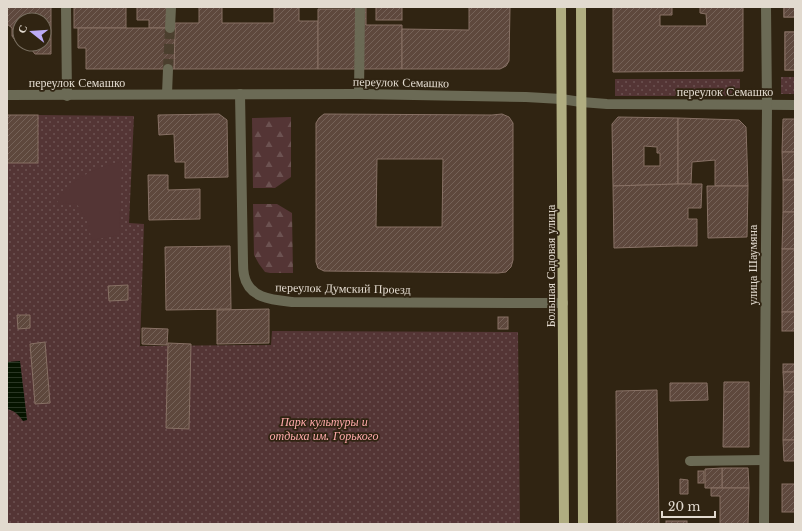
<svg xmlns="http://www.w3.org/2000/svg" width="802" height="531" viewBox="0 0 802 531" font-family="'Libre Baskerville',serif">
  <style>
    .forest { fill: url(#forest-firs) }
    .park { fill: url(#park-dots) }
    .pitch { fill: #543535 }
    .water { fill: url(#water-rules) }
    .building { fill: url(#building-hatch); stroke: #887165; fill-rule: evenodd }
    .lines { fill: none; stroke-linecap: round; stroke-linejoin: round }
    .minor-tunnel { stroke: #4b3f2e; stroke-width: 10; stroke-dasharray: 10 5; stroke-linecap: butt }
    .minor { stroke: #6b6a55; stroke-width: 10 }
    .major { stroke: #b0ad81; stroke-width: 10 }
    .labels { text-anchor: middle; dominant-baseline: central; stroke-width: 3.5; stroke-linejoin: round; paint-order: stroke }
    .street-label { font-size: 12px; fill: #e2dacf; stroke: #302412 }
    .park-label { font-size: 12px; font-style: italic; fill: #ffaaab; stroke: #302412 }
  </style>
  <defs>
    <pattern id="forest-firs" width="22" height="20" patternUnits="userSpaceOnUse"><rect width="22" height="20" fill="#543535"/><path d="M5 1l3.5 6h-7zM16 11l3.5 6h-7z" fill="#6c5251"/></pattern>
    <pattern id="park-dots" width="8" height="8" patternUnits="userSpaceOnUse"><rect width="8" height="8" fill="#543535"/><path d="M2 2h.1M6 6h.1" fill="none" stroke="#6c5251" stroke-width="1.8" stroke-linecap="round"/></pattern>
    <pattern id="water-rules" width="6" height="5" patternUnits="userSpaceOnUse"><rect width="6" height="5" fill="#061400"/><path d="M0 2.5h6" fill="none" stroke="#2a3624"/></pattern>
    <pattern id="building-hatch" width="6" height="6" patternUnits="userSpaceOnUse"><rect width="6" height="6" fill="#5e483d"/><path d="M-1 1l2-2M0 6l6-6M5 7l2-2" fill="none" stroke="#756258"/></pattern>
  </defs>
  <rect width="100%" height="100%" fill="#302412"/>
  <!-- forest -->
  <g class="forest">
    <path d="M291 117V177L275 188H253L252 118Z"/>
    <path d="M253 204H277L292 213 293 273H270L265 272 259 264 254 255Z"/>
  </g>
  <!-- park -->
  <g class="park">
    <rect x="781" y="77" width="14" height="17"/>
    <rect x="615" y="79" width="125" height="17"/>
    <path d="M38 115 134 116 129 223 144 224 140 346 271 345 272 331 518 332 520 524H7V163H38Z"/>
  </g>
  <!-- pitch -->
  <path class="pitch" d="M122 161 119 235 92 240 87 221 77 204 57 203C74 175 93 170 122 161Z"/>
  <!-- water -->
  <path class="water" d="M20 361 27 420 23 421C18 414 15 411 7 409V362Z"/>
  <!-- building -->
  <g class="building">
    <path d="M7 7H51V54H35L28 45H24L17 43 12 36V28L7 24ZM20 20H44V44H20Z"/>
    <rect x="74" y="7" width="52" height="21"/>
    <path d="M137 7H168L167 28H149V20H137Z"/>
    <path d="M199 7H222V23H274V7H299V21H318V69H174L175 23H199Z"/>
    <path d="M351 7H366V25H402V69H318V9H351Z"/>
    <rect x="376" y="7" width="26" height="13"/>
    <path d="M469 7H510L509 61 506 66 500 69H402V29L469 30Z"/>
    <path d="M613 7H672V15H660V26H707L706 14 700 13V7H743V71L613 72Z"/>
    <rect x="784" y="7" width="11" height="10"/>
    <rect x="784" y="7" width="11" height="10"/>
    <path d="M78 28H175L174 69H86V48H78Z"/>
    <rect x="785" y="32" width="10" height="38"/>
    <rect x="785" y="32" width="10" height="38"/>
    <path d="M219 114 227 120 228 177 185 178V162H175L174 134 159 135 158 115Z"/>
    <path d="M324 114 492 115 502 114 509 117 513 123V260L511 267 506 272 498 273 324 271 318 268 316 262V123L319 118ZM377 159H443L442 227H376Z"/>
    <rect x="7" y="115" width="31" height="48"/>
    <path d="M618 117 678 118V184L613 186 612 124ZM644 146 657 147V153H660V166H644Z"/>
    <path d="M678 118 739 120 746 127 748 186H715V160L692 162 691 184H678Z"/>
    <path d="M783 119H795V152H782Z"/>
    <path d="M782 152H795V180H783Z"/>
    <path d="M148 175H168V190L200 189V219L149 220Z"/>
    <rect x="783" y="180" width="12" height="32"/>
    <path d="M678 184H702L701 208H688V219H697V246H676L614 248 613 186Z"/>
    <path d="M707 186H748L747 237 708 238Z"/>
    <path d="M783 212H795V249H782Z"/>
    <path d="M230 246 231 309 166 310 165 247Z"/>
    <rect x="782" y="249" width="13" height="63"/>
    <path d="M128 285V300L109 301 108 286Z"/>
    <path d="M269 309V343L217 344V310Z"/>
    <rect x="782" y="312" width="13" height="19"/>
    <path d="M17 315H30V328L18 329Z"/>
    <rect x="498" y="317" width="10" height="12"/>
    <path d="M142 328 168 329 167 345 142 344Z"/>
    <path d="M45 342 50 403 35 404 30 344Z"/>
    <path d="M168 343 191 344 189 429 166 428Z"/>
    <rect x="783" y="364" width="12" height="8"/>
    <path d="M783 372H795V392H784Z"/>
    <path d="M724 382H749V447H723Z"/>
    <path d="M670 383H707L708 400 670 401Z"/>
    <path d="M657 390 659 524H617L616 391Z"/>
    <path d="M784 392H795V440H783Z"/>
    <path d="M783 440H795V461H784Z"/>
    <path d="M722 468H748L749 488H722Z"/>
    <path d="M722 468V488H705V469Z"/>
    <rect x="698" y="471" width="6" height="12"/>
    <path d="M680 479 688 480V494H680Z"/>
    <rect x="782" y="484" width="13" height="28"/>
    <path d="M711 488H749L748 524H720V496H711Z"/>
    <rect x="666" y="521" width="21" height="3"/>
  </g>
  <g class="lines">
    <!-- minor-tunnel -->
    <path class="minor-tunnel" d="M168 69 170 28"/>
    <!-- minor -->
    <g class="minor">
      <path d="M66 7 67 96"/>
      <path d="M170 28 171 7"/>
      <path d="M167 94 168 69"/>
      <path d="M240 94 243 262C243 266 243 270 244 275 249 299 273 300 293 302L510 303H563"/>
      <path d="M359 94 360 7"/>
      <path d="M7 95 359 94 526 97 561 99 581 102 607 104 795 105"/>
      <path d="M690 461 764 460"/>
      <path d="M764 524 767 105 766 7"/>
    </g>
    <!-- major -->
    <g class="major">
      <path d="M561 7 564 524"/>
      <path d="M581 7 583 524"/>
    </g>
  </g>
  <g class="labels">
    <!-- street labels -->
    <g class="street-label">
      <text x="77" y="82">переулок Семашко</text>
      <text transform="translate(401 82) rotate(1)">переулок Семашко</text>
      <text x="725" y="91">переулок Семашко</text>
      <text transform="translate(752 265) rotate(-90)">улица Шаумяна</text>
      <text transform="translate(550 266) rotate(-90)">Большая Садовая улица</text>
      <text transform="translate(343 288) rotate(1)">переулок Думский Проезд</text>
    </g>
    <!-- park labels -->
    <g class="park-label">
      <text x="324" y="421">Парк культуры и<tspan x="324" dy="14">отдыха им. Горького</tspan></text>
    </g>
  </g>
  <!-- border -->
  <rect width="802" height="531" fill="none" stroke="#e2dacf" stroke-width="16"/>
  <!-- north arrow -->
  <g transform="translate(32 32) rotate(287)"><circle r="19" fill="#302412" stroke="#776d5e"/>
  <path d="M0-3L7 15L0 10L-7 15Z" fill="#bbaaf6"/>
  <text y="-6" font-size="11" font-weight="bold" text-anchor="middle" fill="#e2dacf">С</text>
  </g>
  <!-- scale -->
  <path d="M662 511v6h53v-6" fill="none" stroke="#e2dacf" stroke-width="2"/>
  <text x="668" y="511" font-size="12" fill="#e2dacf" stroke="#302412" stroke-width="3" paint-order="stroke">20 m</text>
</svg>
